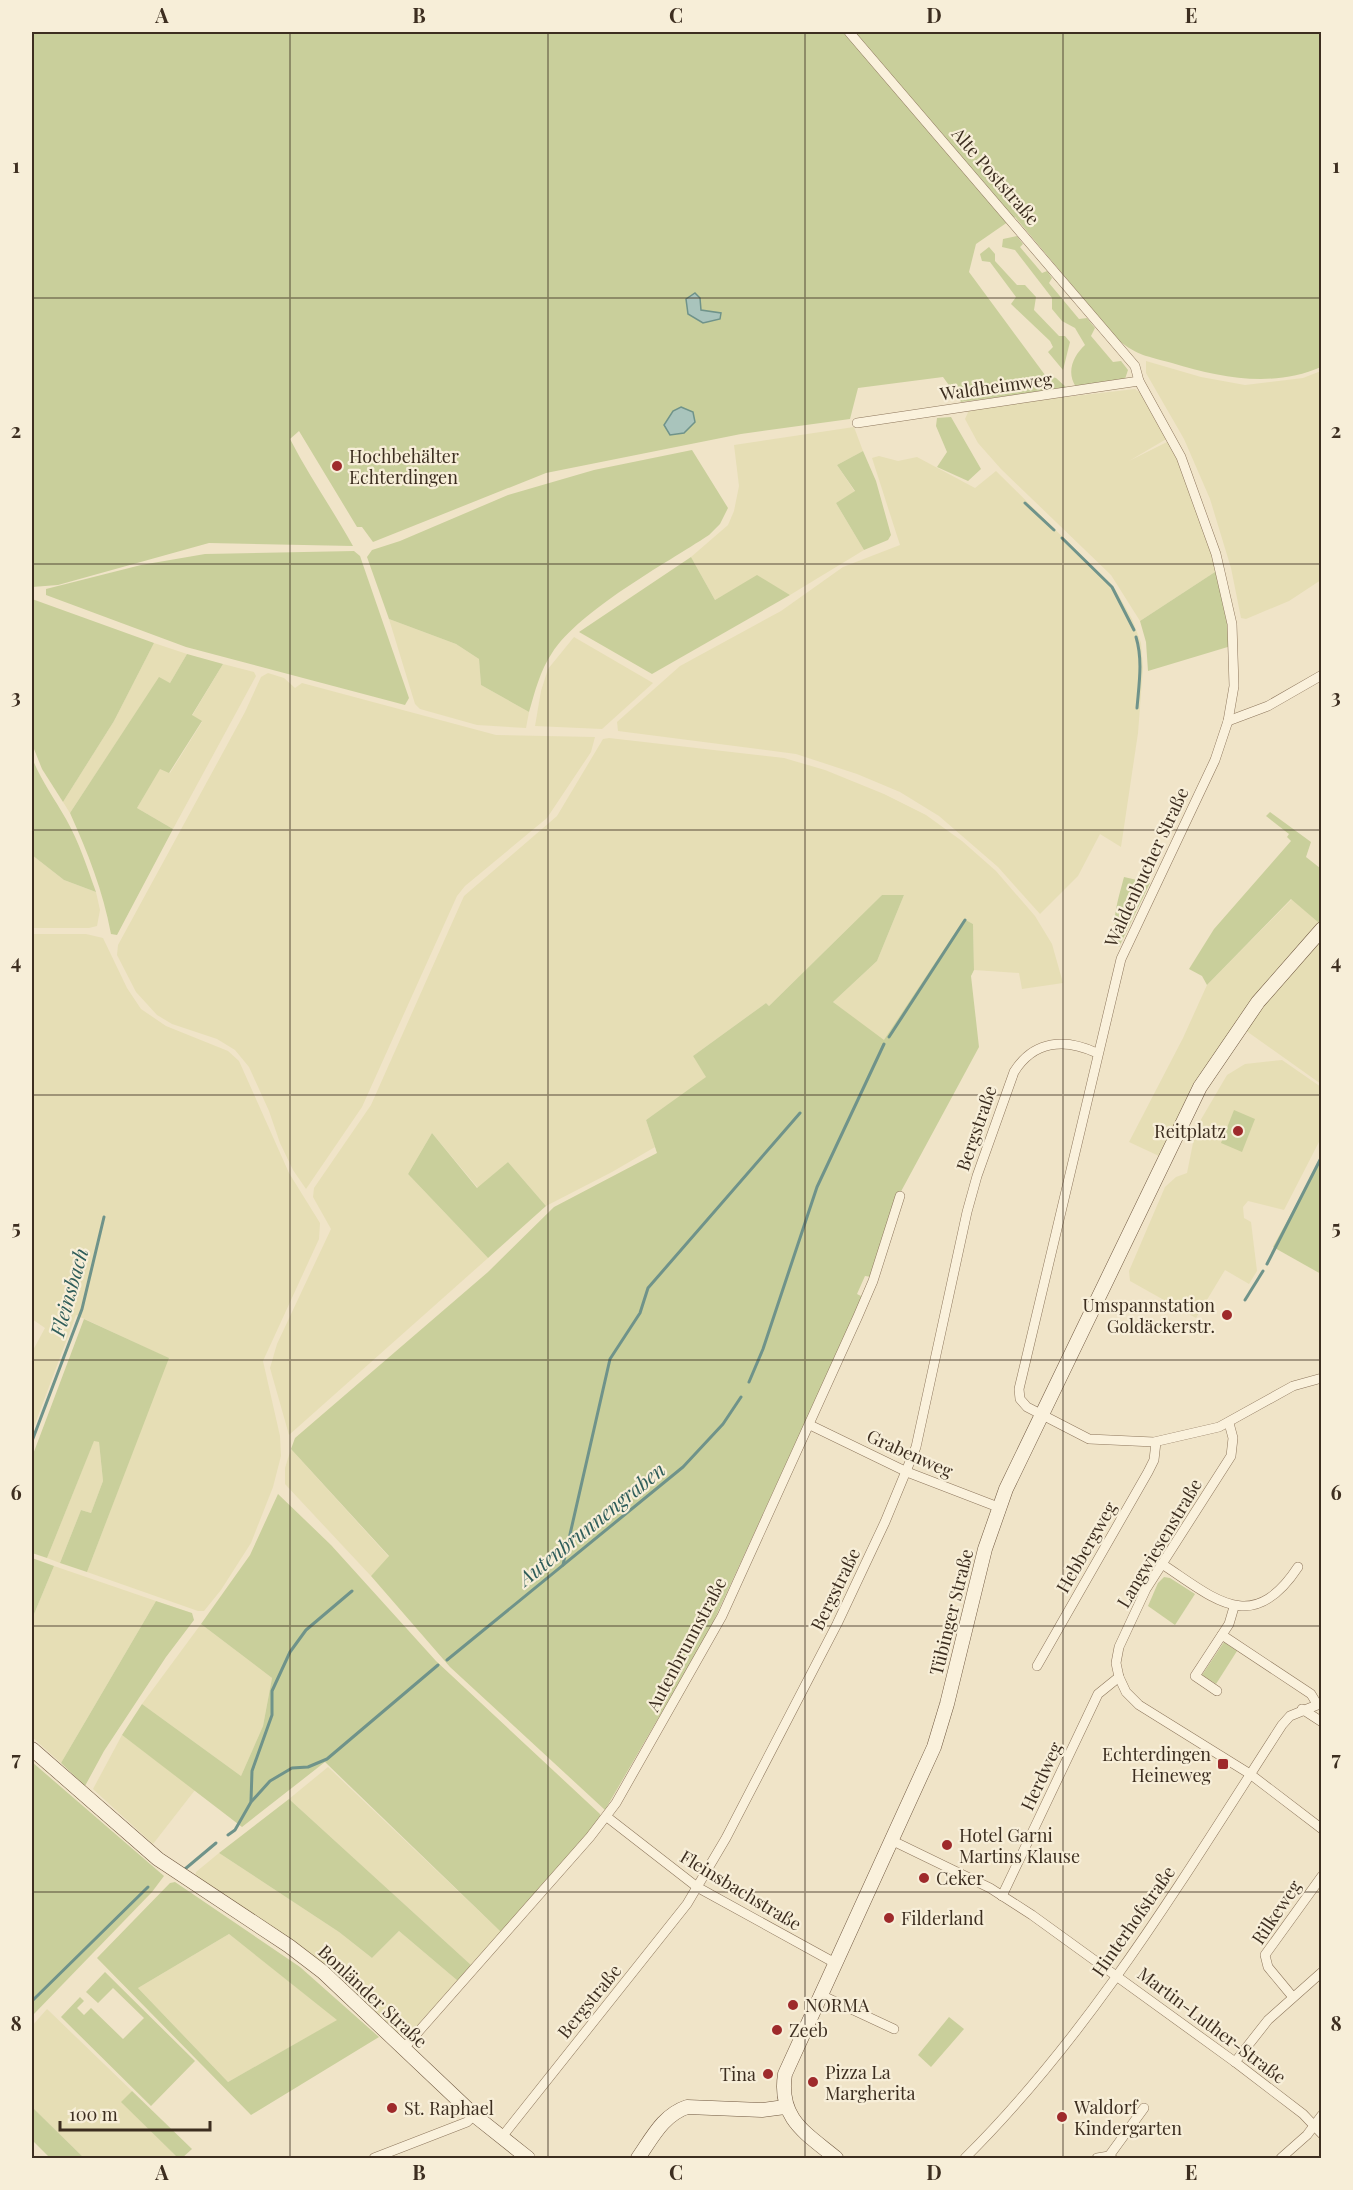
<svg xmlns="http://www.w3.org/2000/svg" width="1353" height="2190" viewBox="0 0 1353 2190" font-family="'Playfair Display',serif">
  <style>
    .farmland { fill: #e6deb5 }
    .green { fill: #c9cf9b; fill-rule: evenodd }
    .water { fill: #a9c4bc; stroke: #6f938a; stroke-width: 1.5 }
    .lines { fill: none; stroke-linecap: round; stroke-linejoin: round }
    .stream { stroke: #6f938a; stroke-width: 3 }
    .street-casing { stroke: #8d765c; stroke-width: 10 }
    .secondary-casing { stroke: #6f573f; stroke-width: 15 }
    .street { stroke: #faf1dc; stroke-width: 9 }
    .secondary { stroke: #faf1dc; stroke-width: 14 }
    .grid { fill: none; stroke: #3d2e20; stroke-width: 1.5; stroke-opacity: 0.55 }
    .poi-dot { fill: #9e2a2b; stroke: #f7eed8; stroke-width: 2 }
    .labels { text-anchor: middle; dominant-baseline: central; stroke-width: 4.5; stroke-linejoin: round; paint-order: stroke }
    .street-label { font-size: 18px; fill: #3d2e20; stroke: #f7eed8 }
    .poi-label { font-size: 18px; fill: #3d2e20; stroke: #f7eed8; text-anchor: start }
    .water-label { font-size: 20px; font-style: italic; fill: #2f5d5a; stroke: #f7eed8 }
    .neatline { fill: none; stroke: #3d2e20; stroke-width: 2 }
    .grid-label { font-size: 20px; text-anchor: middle; font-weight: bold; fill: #3d2e20 }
  </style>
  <rect width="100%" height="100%" fill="#f0e4c8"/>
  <!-- farmland -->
  <g class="farmland">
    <path d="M1146 361 1201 377 1245 385 1303 378 1321 371V580L1289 601 1246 619 1241 618 1231 568 1210 499 1184 439 1146 373Z"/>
    <path d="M1135 389 1142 394 1168 438 1129 461 1169 441 1186 479 1218 570 1140 621 1111 575 1001 469 978 443 965 419 970 408Z"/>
    <path d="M854 427 863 451 837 465 855 492 836 503 864 550 790 595 757 576 715 600 691 557 728 525 734 511 739 486 734 445Z"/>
    <path d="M879 456 898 461 917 457 975 488 996 471 1115 589 1132 619 1141 643 1143 668 1138 733 1121 847 1100 834 1078 876 1040 914 998 867 939 816 900 792 857 774 796 754 618 731 617 722 680 666 781 611 843 567 900 545 872 458Z"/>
    <path d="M389 619 456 644 479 659 481 685 529 712 526 728 477 725 420 709 415 704Z"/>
    <path d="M574 637 653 683 602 729 535 726 541 691 548 669Z"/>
    <path d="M154 643 187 654 170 683 159 678 70 813 63 802 114 721Z"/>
    <path d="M223 664 254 672 256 676 173 829 137 808 160 768 170 773 202 722 192 716Z"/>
    <path d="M268 673 284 678 295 688 302 683 496 735 595 737 591 752 547 818 465 886 457 896 362 1107 306 1189 293 1170 280 1143 269 1111 249 1067 235 1050 217 1039 172 1024 157 1015 136 992 117 955 118 945 245 712 261 677Z"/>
    <path d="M609 738 784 758 825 770 884 794 926 815 962 841 996 871 1035 916 1052 944 1063 983 1022 989 1019 973 974 970 973 924 964 919 884 1041 833 1002 877 961 904 895H882L769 1006 766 1003 693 1056 707 1077 646 1120 655 1147 612 1172 546 1206 508 1162 478 1188 432 1133 408 1174 488 1258 289 1435 270 1368 277 1344 331 1229 313 1197 314 1188 371 1105 464 896 557 816 603 739Z"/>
    <path d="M32 855 64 880 96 892 100 910 97 926 89 928H32Z"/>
    <path d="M1292 899 1319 923 1233 1026 1201 1076 1159 1156 1129 1142 1183 1038 1207 985Z"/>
    <path d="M32 934H86L103 938 127 988 141 1009 166 1026 228 1051 239 1061 289 1173 320 1223 319 1239 263 1361 280 1436 281 1456 273 1487 251 1543 221 1590 204 1611H198L87 1572 168 1358 76 1315 32 1432V1352L45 1328 32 1319Z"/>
    <path d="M1321 936V1084L1245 1030Z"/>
    <path d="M1282 1060 1321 1087V1138L1284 1210 1248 1201 1243 1207 1244 1218 1251 1222 1257 1271 1249 1284 1225 1270 1196 1318 1130 1281 1129 1271 1165 1187 1176 1177 1187 1173 1196 1128 1227 1075 1245 1064Z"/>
    <path d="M94 1440 99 1442 103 1481 91 1513 81 1510 60 1563 47 1558Z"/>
    <path d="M291 1449 389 1557 371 1576 285 1484V1468Z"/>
    <path d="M54 1566 156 1601 61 1763 32 1737V1619Z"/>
    <path d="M201 1624 272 1678 263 1726 241 1776 142 1704Z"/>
    <path d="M122 1735 195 1790 153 1844 93 1789Z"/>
    <path d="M328 1767 501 1932 471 1965 289 1799Z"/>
    <path d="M219 1853 339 1932 372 1958 399 1931 458 1981 410 2035 405 2037 399 2032 396 2034 357 1995 316 1959 195 1877 196 1872Z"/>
    <path d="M229 1934 338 2020 228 2082 138 1988Z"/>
    <path d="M47 2009 132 2091 122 2102 178 2158H84L32 2107V2026Z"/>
  </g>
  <!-- green -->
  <g class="green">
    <path d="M32 32H1321V367C1273 388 1221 378 1172 363 1147 356 1138 356 1118 340L1015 217 976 244 969 272 1045 375 1056 378 1067 388 961 402 943 377 858 388 850 419 741 434 546 473 373 542 362 527H357L299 431 290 439C309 476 333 510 353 546L209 543 58 585 32 587Z"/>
    <path d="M1017 236 1023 244 1020 247 1042 273 1047 271 1052 278 1049 283 1079 319 1087 318 1095 328 1091 336 1113 362 1121 361 1128 370 1125 379 1076 387C1066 372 1073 356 1085 345L1075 328 1062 321 1052 309V298L1015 250 1002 247 1003 239Z"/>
    <path d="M989 247 995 254V261L1017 285H1025L1036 297 1034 310 1059 336H1065L1070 342 1063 370 1048 352 1053 347 1050 341 1011 304 1016 297 990 262 982 261 980 254Z"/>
    <path d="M951 417 981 469 968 481 937 467 947 452 936 426 937 418Z"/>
    <path d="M692 450 728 508 720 524 709 535C665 564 580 610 552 653 540 671 535 691 529 712L481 685 479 659 456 644 389 619 367 557 372 550 400 541 508 495 594 470Z"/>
    <path d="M863 451 876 481 891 535 888 540 864 550 836 503 855 491 837 465Z"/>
    <path d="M354 551 360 556 409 698 405 705 186 647 46 595V589L141 565 205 554Z"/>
    <path d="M691 557 715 600 757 575 790 595 652 674 579 632Z"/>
    <path d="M1218 570 1227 612 1231 646 1148 671 1146 642 1140 621Z"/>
    <path d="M32 599 154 643 114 721 63 802 42 769 32 744Z"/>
    <path d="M187 654 223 664 192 715 202 721 169 773 160 769 137 808 173 829 117 935 111 934C103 891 88 853 70 813L159 677 170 683Z"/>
    <path d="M32 758C41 780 54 798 66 819 79 842 87 867 96 892L64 880 32 855Z"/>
    <path d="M1270 812 1311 842 1306 857 1320 868 1321 867V920L1319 923 1291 899 1207 985 1202 976 1189 969 1214 929 1291 841 1287 837 1289 834 1266 816Z"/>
    <path d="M1124 877 1150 883 1119 947C1108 928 1119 897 1124 877Z"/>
    <path d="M882 895H904L877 961 833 1002 884 1040 964 919 973 924 974 970 971 976 979 1047 898 1197 871 1277 865 1276 857 1294 863 1297 710 1629 605 1810 450 1667 371 1576 389 1556 291 1449 295 1438 488 1272 554 1207 657 1153 646 1120 706 1077 693 1056 766 1003 769 1006Z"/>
    <path d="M1234 1110 1255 1119 1242 1152 1221 1143Z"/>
    <path d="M432 1133 477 1188 508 1162 546 1206 488 1258 408 1174Z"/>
    <path d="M1321 1159V1274L1273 1247Z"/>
    <path d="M84 1319 169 1358 87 1572 60 1563 81 1510 91 1513 103 1481 99 1442 94 1441 47 1558 32 1553V1457Z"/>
    <path d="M278 1494 331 1545 436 1661 600 1814V1819L501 1932 325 1762 242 1827 122 1735 142 1704 241 1776 263 1726 272 1678 201 1624 250 1555Z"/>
    <path d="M32 1558 54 1566 32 1619Z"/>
    <path d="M1164 1577 1170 1578 1195 1594 1175 1625 1148 1606 1158 1583Z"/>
    <path d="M156 1601 192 1613 194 1620 166 1657 104 1751 85 1786 61 1763Z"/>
    <path d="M1224 1642 1237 1651 1216 1684 1202 1675Z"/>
    <path d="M32 1762 164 1876 152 1892 32 2016Z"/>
    <path d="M289 1799 471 1965 458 1981 399 1931 372 1958 339 1932 219 1853Z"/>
    <path d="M175 1882 300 1967 379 2037 251 2115 97 1958 170 1883ZM229 1934 337 2020 228 2082 138 1988Z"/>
    <path d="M105 1972 195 2061 151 2106 61 2017 80 1997 84 2001 77 2008 84 2015 91 2008 123 2039 144 2018 113 1988 98 2003 86 1992Z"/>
    <path d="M949 2017 964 2029 931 2067 918 2055Z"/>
    <path d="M132 2091 192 2149 182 2158H178L121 2102Z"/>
    <path d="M32 2107 84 2158H50L32 2140Z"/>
  </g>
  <!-- water -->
  <g class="water">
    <path d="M695 293 700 298 701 310 721 313 720 319 703 323 688 314 686 299Z"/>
    <path d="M681 407 693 412 695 422 684 433 670 435 664 425 673 411Z"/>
  </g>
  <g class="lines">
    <!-- stream -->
    <g class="stream">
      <path d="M1025 503 1054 530"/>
      <path d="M1062 538 1112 587 1134 630"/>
      <path d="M1136 637C1143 660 1139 684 1137 708"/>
      <path d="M889 1037 965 920"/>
      <path d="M1267 1264 1322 1156"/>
      <path d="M1245 1300 1263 1271"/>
      <path d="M749 1382 763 1349 817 1187 884 1044"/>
      <path d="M32 1441 82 1309 104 1217"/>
      <path d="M563 1565 610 1359 640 1313 648 1288 800 1113"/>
      <path d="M447 1660 683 1467 723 1424 741 1397"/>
      <path d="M251 1801 252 1771 272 1715V1691L290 1652 306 1630 352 1591"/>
      <path d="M228 1835 235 1830 251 1802 270 1781 292 1768 308 1767 327 1759 438 1665"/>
      <path d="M185 1869 216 1843"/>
      <path d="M32 2001 148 1887"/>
    </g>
    <!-- street casing -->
    <g class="street-casing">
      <g id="street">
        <path d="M849 32 1135 366 1139 381 1181 457 1216 554 1232 624 1234 686 1228 721 1215 760 1121 959 1019 1389 1020 1399 1027 1407 1089 1439 1154 1442 1219 1427 1293 1386 1322 1378"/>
        <path d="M857 423 1139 381"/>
        <path d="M1228 721 1268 706 1322 675"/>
        <path d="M1229 1423 1233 1438 1231 1456 1146 1589 1119 1647 1116 1663 1119 1677 1126 1692 1139 1705 1250 1774 1322 1829"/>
        <path d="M810 1425 907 1472 998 1507"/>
        <path d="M1162 1564C1214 1598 1252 1637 1298 1567"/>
        <path d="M1222 1635 1311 1694 1317 1704"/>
        <path d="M1037 1666 1148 1472 1154 1460 1156 1442"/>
        <path d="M1217 1691 1195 1676 1229 1624 1234 1607"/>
        <path d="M1302 1709 1322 1722"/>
        <path d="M607 1817 697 1887 835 1963"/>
        <path d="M893 1841 990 1888 1032 1915 1235 2062 1303 2114 1322 2134"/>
        <path d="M1002 1896 1098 1694 1119 1677"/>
        <path d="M821 1995 894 2029"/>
        <path d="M1292 1996 1268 1967 1265 1955 1322 1876"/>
        <path d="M404 2048 590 1837 616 1803 722 1616 858 1316 873 1281 900 1196"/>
        <path d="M1235 2062 1268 2020 1322 1972"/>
        <path d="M501 2138 687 1904 726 1838 837 1624 885 1522 916 1447 967 1212 977 1176 1014 1072C1034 1040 1065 1038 1097 1053"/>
        <path d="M374 2158 467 2122 474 2115"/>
        <path d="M965 2158C1092 2032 1185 1875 1282 1725L1290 1716 1322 1703"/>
        <path d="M1097 2158 1109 2156"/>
        <path d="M1112 2158 1109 2156 1144 2108"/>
        <path d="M1281 2158 1307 2135 1322 2115"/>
      </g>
    </g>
    <!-- secondary casing -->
    <g class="secondary-casing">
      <g id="secondary">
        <path d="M32 1749 158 1859 289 1946 323 1972 474 2115 528 2158"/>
        <path d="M638 2158C652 2138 663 2115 687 2107L762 2110 785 2107"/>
        <path d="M836 2158C806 2133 778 2119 785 2074L934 1747 947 1704 985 1549 1006 1489 1200 1087 1258 1002 1322 929"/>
      </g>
    </g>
    <!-- street -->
    <use href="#street" class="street"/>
    <!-- secondary -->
    <use href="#secondary" class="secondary"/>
  </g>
  <!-- grid -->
  <path class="grid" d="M290 32V2158M548 32V2158M805 32V2158M1063 32V2158M32 298H1322M32 564H1322M32 830H1322M32 1095H1322M32 1360H1322M32 1626H1322M32 1892H1322"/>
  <!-- markers -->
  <g class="poi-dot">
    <circle cx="337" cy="466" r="6"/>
    <circle cx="1238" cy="1131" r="6"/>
    <circle cx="1227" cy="1315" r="6"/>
    <rect x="1217" y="1758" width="12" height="12" rx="3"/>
    <circle cx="947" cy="1845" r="6"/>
    <circle cx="924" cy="1878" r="6"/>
    <circle cx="889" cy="1918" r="6"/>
    <circle cx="793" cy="2005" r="6"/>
    <circle cx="777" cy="2030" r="6"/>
    <circle cx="768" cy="2074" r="6"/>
    <circle cx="813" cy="2082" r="6"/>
    <circle cx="392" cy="2108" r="6"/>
    <circle cx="1062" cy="2117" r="6"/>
  </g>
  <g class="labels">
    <!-- street labels -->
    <g class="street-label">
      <text transform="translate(996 176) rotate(49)">Alte Poststraße</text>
      <text transform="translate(996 386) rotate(-8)">Waldheimweg</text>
      <text transform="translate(1146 867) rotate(-65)">Waldenbucher Straße</text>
      <text transform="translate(976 1128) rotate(-71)">Bergstraße</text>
      <text transform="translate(910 1453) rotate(24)">Grabenweg</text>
      <text transform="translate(1159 1543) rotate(-59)">Langwiesenstraße</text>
      <text transform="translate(1086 1547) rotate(-60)">Hebbergweg</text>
      <text transform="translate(835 1589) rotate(-64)">Bergstraße</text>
      <text transform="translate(951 1612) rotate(-76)">Tübinger Straße</text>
      <text transform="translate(686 1644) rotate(-62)">Autenbrunnstraße</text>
      <text transform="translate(1041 1776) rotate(-65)">Herdweg</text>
      <text transform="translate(741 1890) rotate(31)">Fleinsbachstraße</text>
      <text transform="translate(1276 1912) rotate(-56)">Rilkeweg</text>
      <text transform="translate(1133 1921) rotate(-55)">Hinterhofstraße</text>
      <text transform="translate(373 1996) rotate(43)">Bonländer Straße</text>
      <text transform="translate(589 2001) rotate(-51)">Bergstraße</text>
      <text transform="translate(1212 2025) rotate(37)">Martin-Luther-Straße</text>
    </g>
    <!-- poi labels -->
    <g class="poi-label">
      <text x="349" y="456">Hochbehälter<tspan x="349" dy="21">Echterdingen</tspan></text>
      <text x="1226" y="1131" text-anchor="end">Reitplatz</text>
      <text x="1215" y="1305" text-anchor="end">Umspannstation<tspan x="1215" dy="21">Goldäckerstr.</tspan></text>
      <text x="1211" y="1754" text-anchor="end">Echterdingen<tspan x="1211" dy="21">Heineweg</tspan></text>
      <text x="959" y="1835">Hotel Garni<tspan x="959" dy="21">Martins Klause</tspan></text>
      <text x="936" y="1878">Ceker</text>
      <text x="901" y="1918">Filderland</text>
      <text x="805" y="2005">NORMA</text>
      <text x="789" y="2030">Zeeb</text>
      <text x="825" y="2072">Pizza La<tspan x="825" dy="21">Margherita</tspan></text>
      <text x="756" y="2074" text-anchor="end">Tina</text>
      <text x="1074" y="2107">Waldorf<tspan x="1074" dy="21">Kindergarten</tspan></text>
      <text x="404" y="2108">St. Raphael</text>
    </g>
    <!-- water labels -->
    <g class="water-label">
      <text transform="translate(68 1292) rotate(-74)">Fleinsbach</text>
      <text transform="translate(591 1523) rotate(-39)">Autenbrunnengraben</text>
    </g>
  </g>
  <!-- border -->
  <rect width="1353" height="2190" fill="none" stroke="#f7eed8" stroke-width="66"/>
  <!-- scale -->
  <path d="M60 2121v9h150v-9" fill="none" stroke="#3d2e20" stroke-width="3"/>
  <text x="69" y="2121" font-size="18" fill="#3d2e20" stroke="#f7eed8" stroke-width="4.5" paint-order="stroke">100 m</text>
  <rect x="33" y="33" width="1287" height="2124" class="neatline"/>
  <g class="grid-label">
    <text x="162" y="23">A</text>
    <text x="419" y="23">B</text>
    <text x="676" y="23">C</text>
    <text x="934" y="23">D</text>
    <text x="1191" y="23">E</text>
    <text x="16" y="173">1</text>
    <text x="1336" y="173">1</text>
    <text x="16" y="438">2</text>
    <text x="1336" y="438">2</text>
    <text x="16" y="704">3</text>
    <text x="1336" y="704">3</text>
    <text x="16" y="969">4</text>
    <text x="1336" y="969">4</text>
    <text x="16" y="1235">5</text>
    <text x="1336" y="1235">5</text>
    <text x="16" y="1500">6</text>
    <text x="1336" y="1500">6</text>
    <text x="16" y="1766">7</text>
    <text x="1336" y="1766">7</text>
    <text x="16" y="2031">8</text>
    <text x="1336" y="2031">8</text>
    <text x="162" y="2180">A</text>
    <text x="419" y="2180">B</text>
    <text x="676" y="2180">C</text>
    <text x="934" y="2180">D</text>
    <text x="1191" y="2180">E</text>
  </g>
</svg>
